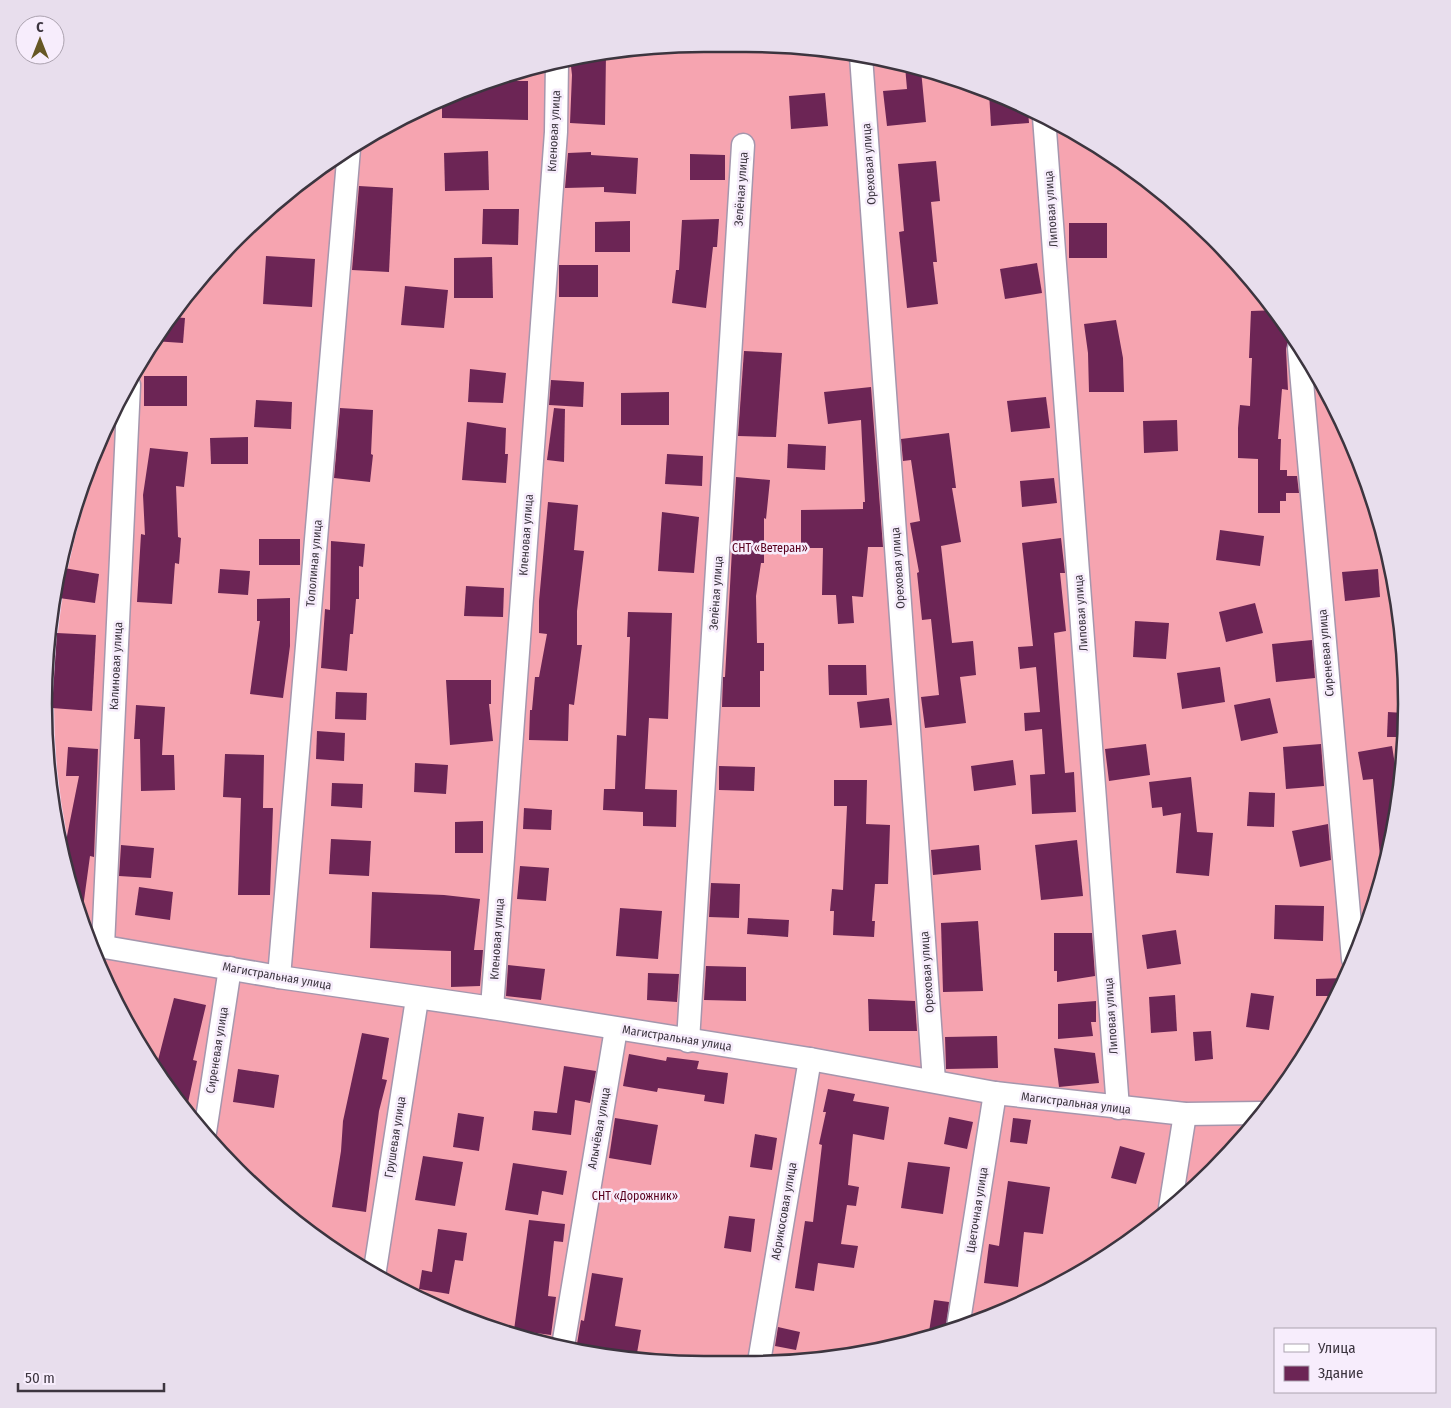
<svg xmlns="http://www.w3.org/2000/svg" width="1451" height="1408" viewBox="0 0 1451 1408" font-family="'Fira Sans Condensed',sans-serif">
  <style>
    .green { fill: #f6a4b0 }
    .building { fill: #6c2555 }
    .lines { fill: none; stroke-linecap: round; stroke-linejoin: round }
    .minor-casing { stroke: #a596ad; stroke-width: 25 }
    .minor { stroke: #fff; stroke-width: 22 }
    .labels { text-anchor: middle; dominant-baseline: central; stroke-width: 5; stroke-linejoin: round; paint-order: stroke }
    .street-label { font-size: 12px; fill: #3c353f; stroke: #f7edfc }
    .park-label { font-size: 12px; fill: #58001e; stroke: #f7edfc }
    .rim { fill: none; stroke: #3c353f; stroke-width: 2.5 }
  </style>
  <rect width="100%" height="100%" fill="#eeddf6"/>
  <!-- green -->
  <circle class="green" cx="726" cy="704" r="672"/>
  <!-- building -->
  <g class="building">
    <path d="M606 53 605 125 570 123 572 75 570 58Z"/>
    <path d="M905 66 921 70 926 122 887 126 883 91 907 89Z"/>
    <path d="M494 81H528V120L442 118V99Z"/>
    <path d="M989 92 1028 110 1029 123 991 126Z"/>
    <path d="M825 93 828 126 791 129 789 96Z"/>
    <path d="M488 151 489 190 445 191 444 153Z"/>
    <path d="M591 152V155L638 158 636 194 604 192V187L565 188 568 153Z"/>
    <path d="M690 154 725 155V180H690Z"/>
    <path d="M936 161 940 201 931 202 937 262H933L938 304 907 308 899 232 904 231 898 164Z"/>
    <path d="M359 186 393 188 389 272 352 270Z"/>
    <path d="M483 209H519L518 245 482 244Z"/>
    <path d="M719 219 717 247H713L706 308 672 303 676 270H679L682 220Z"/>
    <path d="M630 221V252H595V222Z"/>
    <rect x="1069" y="223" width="38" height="35"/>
    <path d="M266 256 315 259 312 307 263 304Z"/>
    <path d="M492 257 493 298H454V258Z"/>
    <path d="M1037 263 1042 293 1005 299 1000 269Z"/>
    <rect x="559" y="265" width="39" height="32"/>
    <path d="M405 286 448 290 444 328 401 325Z"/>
    <path d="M1276 310 1291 334 1286 349 1288 390 1282 389 1278 439H1281L1280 470H1287V476H1297L1299 493H1286V501H1280V513H1258V459L1238 458V428L1240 405 1250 406 1252 358H1249L1251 311Z"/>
    <path d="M171 317 185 318 183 343 153 341Z"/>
    <path d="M1116 320 1123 358 1124 392H1089L1088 353 1084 324Z"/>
    <path d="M744 351 782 353 776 437 738 436Z"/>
    <path d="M470 369 506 373 503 403 468 402Z"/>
    <rect x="144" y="376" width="43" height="30"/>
    <path d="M551 380 584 382 583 407 549 405Z"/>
    <path d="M871 387 883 547H868L863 597 852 596 854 623 838 624 836 595H822L823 548H801V510L863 509V502H865L861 420 828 424 824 392Z"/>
    <path d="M669 392V425H621V393Z"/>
    <path d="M1046 397 1050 428 1011 432 1007 401Z"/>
    <path d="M256 400 292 402 291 429 254 427Z"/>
    <path d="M340 408 373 410 371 454 373 455 370 482 334 478Z"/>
    <path d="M554 408 565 409 564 462 547 460Z"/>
    <path d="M1177 420 1178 451 1144 453 1143 421Z"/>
    <path d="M467 422 506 428 505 454H508L506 483 462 480Z"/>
    <path d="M949 433 956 488H952L961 542 941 546 952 643 973 641 976 675 960 677 966 723 925 728 921 697 939 695 931 619 922 620 917 573 919 572 910 523 920 521 911 460 903 461 901 439Z"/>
    <path d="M248 437V464H211L210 438Z"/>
    <path d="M788 444 826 446 825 470 787 468Z"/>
    <path d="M150 448 188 452 184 487 176 486 178 537 181 538 179 564 175 563 172 604 137 602 141 534 145 535 143 495Z"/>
    <path d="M667 454 703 456 702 486 665 484Z"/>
    <path d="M736 477 770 480 766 519 764 518V563H761L756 596 757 643H764V671H760V707H722L723 677H725Z"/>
    <path d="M1054 478 1057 503 1022 507 1020 481Z"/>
    <path d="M548 502 578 505 574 550 584 551 577 611V645H582L574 705 569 704 568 741 529 740 530 710H532L535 677H539L547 634 539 633V601Z"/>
    <path d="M662 512 699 517 694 573 658 571Z"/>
    <path d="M1220 530 1264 536 1260 566 1216 560Z"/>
    <path d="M1061 538 1065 573H1060L1066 631 1054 633 1065 773 1074 772 1076 812 1032 814 1030 775 1045 774 1042 729 1025 731 1024 713 1040 712 1036 667 1020 669 1018 647 1033 646 1022 543Z"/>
    <rect x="259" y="539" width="41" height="26"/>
    <path d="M331 541 365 544 363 567 359 566V599H356L353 634H350L347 671 321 668 325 609 330 610Z"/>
    <path d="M64 568 99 574 95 603 59 598Z"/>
    <path d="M220 569 250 571 248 595 218 593Z"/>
    <path d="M1378 569 1380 597 1345 601 1342 572Z"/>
    <path d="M466 586 504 588 503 617 464 616Z"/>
    <path d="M290 598V646L283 698 250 694 260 621H257V599Z"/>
    <path d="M1255 603 1263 633 1226 642 1219 612Z"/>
    <path d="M628 612 672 613 668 719 649 718 645 789 677 790 676 827 643 826V812L603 810 604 789H615L617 735 626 736 630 637H627Z"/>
    <path d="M1135 621 1169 623 1166 659 1133 657Z"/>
    <path d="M57 633 96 635 92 711 52 708Z"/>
    <path d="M1312 640 1315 678 1276 682 1272 644Z"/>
    <path d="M828 665H866L867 695H829Z"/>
    <path d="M1220 667 1225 702 1182 709 1177 673Z"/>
    <path d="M446 680H491V704H489L493 741 450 745Z"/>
    <path d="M336 692 367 693 366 720 335 719Z"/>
    <path d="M889 698 892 725 860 728 857 702Z"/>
    <path d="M1270 698 1278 733 1241 741 1234 705Z"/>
    <path d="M136 705 165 707 162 755H174L175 790 141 791 140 739H134Z"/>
    <path d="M1388 712 1404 713 1403 737H1387Z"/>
    <path d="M317 731 345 733 344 761 316 759Z"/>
    <path d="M1146 744 1150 775 1109 781 1105 749Z"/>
    <path d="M1321 744 1324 786 1286 789 1283 747Z"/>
    <path d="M1392 746 1400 796 1384 867H1381L1373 779 1363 780 1358 752Z"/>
    <path d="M68 747 98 749 94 857 90 856 82 915 66 875 63 856 79 776H66Z"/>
    <path d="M225 754 264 755 263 808H273L270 895H238L241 798 223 797Z"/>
    <path d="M1013 760 1016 785 974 791 971 766Z"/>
    <path d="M415 763 448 765 446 794 414 792Z"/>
    <path d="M719 766 755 767 754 791 719 790Z"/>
    <path d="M1191 777 1197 832 1213 833 1209 876 1176 873 1181 813 1163 816 1162 807 1152 808 1149 782Z"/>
    <path d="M834 780H867L866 824 890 825 888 884H875L872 921H875L874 937 833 935 834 911H830L832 889 843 890 847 806H834Z"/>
    <path d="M332 783 363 784 362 808 331 806Z"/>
    <path d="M1249 792 1275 793 1274 827 1247 826Z"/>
    <path d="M524 808 552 810 551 830 523 829Z"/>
    <path d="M483 821V853H455V822Z"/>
    <path d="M1328 824 1331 860 1300 867 1292 831Z"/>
    <path d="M331 839 371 841 369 876 329 874Z"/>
    <path d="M1077 840 1083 896 1041 900 1035 845Z"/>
    <path d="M121 845 154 848 151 878 119 876Z"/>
    <path d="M979 845 981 870 933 875 931 850Z"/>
    <path d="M520 866 549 868 546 901 517 899Z"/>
    <path d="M711 883 740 884 739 918 709 917Z"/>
    <path d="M139 887 173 892 170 920 135 915Z"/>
    <path d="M372 892 444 895 480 899 474 950H483L480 986 451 987V951L370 948Z"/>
    <path d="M1275 905 1324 906 1323 941 1274 939Z"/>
    <path d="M620 908 662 911 658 959 616 956Z"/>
    <path d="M748 918 789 920 788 937 747 934Z"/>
    <path d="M978 921 983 991 943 992 941 923Z"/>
    <path d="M1176 930 1181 964 1147 969 1142 935Z"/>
    <path d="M1054 933H1092L1095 976 1057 982V971H1054Z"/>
    <path d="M508 965 545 969 541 1000 506 996Z"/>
    <path d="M706 966 746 967V1001L704 1000Z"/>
    <path d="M648 973 679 974 677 1002 647 1000Z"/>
    <path d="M1344 978 1336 996H1316V979Z"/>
    <path d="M1251 993 1274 996 1269 1030 1246 1027Z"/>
    <path d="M1175 995 1177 1031 1151 1033 1149 997Z"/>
    <path d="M174 998 206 1005 193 1060 197 1061 186 1112 156 1068Z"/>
    <path d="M868 999 915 1001 917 1031H869Z"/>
    <path d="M1096 1001V1022H1091L1093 1036 1058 1039V1004Z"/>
    <path d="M1211 1031 1213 1059 1195 1061 1193 1032Z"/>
    <path d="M362 1033 389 1038 382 1079 387 1080 379 1111 366 1212 332 1207 341 1151 343 1121Z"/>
    <path d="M997 1036 998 1068 946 1069 945 1037Z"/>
    <path d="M1054 1048 1095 1053 1099 1083 1059 1087Z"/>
    <path d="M629 1054 666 1061 667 1057 699 1061 697 1069 728 1073 724 1104 704 1101 705 1095 658 1088 657 1092 623 1086Z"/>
    <path d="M564 1066 596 1071 590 1103 575 1100 571 1135 532 1130 534 1111 557 1113Z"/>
    <path d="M238 1069 279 1075 274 1108 233 1102Z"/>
    <path d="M828 1089 855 1094 853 1101 889 1107 884 1140 853 1134 848 1185 859 1187 856 1206 847 1205 841 1244 858 1246 854 1268 818 1263 814 1291 795 1288 805 1221 813 1222 822 1145 819 1144 826 1112H823Z"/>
    <path d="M458 1113 484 1117 479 1151 453 1147Z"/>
    <path d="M949 1117 973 1122 967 1149 944 1144Z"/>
    <path d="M615 1118 658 1125 651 1165 609 1158Z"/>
    <path d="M1013 1118 1031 1120 1027 1144 1010 1142Z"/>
    <path d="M755 1134 777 1138 772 1170 750 1167Z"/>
    <path d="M1120 1146 1145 1153 1136 1184 1111 1178Z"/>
    <path d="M423 1156 463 1162 455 1206 415 1200Z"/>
    <path d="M908 1162 950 1167 943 1214 901 1208Z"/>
    <path d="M513 1163 567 1171 563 1195 542 1191 538 1215 505 1210Z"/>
    <path d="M1008 1181 1050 1187 1043 1234 1024 1232 1018 1287 984 1283 989 1244 999 1246Z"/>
    <path d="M729 1216 755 1219 751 1252 724 1248Z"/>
    <path d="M529 1220 565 1224 563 1242 554 1241 548 1296 556 1297 551 1335 514 1330Z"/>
    <path d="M438 1229 467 1233 463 1261 455 1260 449 1294 419 1289 422 1270 432 1272Z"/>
    <path d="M592 1273 623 1278 615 1326 641 1330 637 1353 577 1344 581 1320 584 1321Z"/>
    <path d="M934 1300 949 1302 946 1331 928 1338Z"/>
    <path d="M778 1327 800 1332 796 1350 775 1346Z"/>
  </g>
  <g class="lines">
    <!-- minor casing -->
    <g class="minor-casing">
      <g id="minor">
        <path d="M861 56 934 1081"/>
        <path d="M1044 117 1118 1108"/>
        <path d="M1299 348 1353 959"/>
        <path d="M93 945 279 977 492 1008 810 1059 995 1093 1185 1114 1262 1113"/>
        <path d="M103 946 129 385"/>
        <path d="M279 977 349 149"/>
        <path d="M492 1008 556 132 557 62"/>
        <path d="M688 1041 743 145"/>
        <path d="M205 1132 230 968"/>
        <path d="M1170 1208 1185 1114"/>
        <path d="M374 1276 417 999"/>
        <path d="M958 1327 995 1093"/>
        <path d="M563 1346 616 1029"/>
        <path d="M759 1362 810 1059"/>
      </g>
    </g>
    <!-- minor -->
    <use href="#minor" class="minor"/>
  </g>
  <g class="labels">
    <!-- street labels -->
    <g class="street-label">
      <text transform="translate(554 131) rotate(-87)">Кленовая улица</text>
      <text transform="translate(869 164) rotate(-94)">Ореховая улица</text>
      <text transform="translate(741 189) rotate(-86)">Зелёная улица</text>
      <text transform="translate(1051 209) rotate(-94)">Липовая улица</text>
      <text transform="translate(526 535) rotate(-86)">Кленовая улица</text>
      <text transform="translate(314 563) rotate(-85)">Тополиная улица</text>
      <text transform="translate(898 568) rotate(-94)">Ореховая улица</text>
      <text transform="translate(716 593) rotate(-86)">Зелёная улица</text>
      <text transform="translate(1081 613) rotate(-94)">Липовая улица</text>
      <text transform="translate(1326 653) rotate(-95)">Сиреневая улица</text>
      <text transform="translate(116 666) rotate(-87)">Калиновая улица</text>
      <text transform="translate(497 939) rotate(-86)">Кленовая улица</text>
      <text transform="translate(927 972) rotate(-94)">Ореховая улица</text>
      <text transform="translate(277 976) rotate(10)">Магистральная улица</text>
      <text transform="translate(1111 1016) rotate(-94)">Липовая улица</text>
      <text transform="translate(677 1038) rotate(9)">Магистральная улица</text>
      <text transform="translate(217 1050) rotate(-81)">Сиреневая улица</text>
      <text transform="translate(1076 1103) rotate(7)">Магистральная улица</text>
      <text transform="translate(599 1128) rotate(-80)">Алычёвая улица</text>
      <text transform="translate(395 1137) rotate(-81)">Грушевая улица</text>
      <text transform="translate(977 1210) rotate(-81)">Цветочная улица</text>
      <text transform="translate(784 1211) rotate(-80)">Абрикосовая улица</text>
    </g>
    <!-- park labels -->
    <g class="park-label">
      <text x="770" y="548">СНТ «Ветеран»</text>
      <text x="635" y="1196">СНТ «Дорожник»</text>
    </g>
  </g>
  <!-- crop -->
  <path d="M0 0H1451V1408H0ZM704 52H746A652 652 0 0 1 1398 704V704A652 652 0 0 1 746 1356H704A652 652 0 0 1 52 704V704A652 652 0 0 1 704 52Z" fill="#e8deed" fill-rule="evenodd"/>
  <path class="rim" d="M704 52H746A652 652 0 0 1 1398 704V704A652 652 0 0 1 746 1356H704A652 652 0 0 1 52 704V704A652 652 0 0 1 704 52Z"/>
  <!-- legend -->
  <rect x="1274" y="1328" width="162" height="65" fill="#f7edfc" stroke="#aca3b0"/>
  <rect x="1284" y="1344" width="25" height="8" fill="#ffffff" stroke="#aca3b0"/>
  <text x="1318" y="1353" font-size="15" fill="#3c353f">Улица</text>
  <rect x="1284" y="1366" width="25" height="15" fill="#6c2555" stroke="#aca3b0"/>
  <text x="1318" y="1378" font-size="15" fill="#3c353f">Здание</text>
  <!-- north arrow -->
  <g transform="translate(40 40)"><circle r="24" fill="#f7edfc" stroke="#aca3b0"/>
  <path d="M0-4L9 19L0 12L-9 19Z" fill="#665724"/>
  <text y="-8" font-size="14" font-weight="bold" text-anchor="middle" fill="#3c353f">С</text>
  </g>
  <!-- scale -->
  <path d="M18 1383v8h146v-8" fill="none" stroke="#3c353f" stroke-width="2.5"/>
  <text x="25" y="1383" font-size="15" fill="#3c353f" stroke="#f7edfc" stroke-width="4" paint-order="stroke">50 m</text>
</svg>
